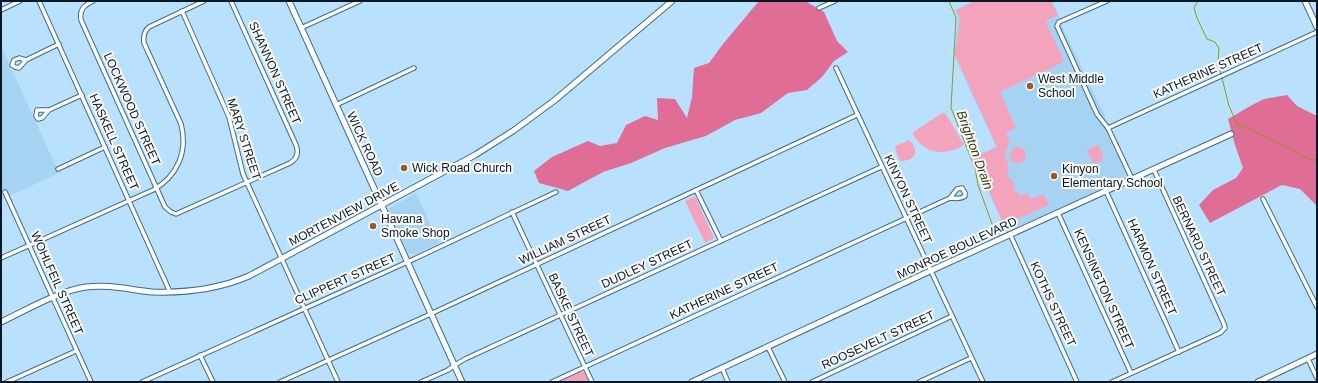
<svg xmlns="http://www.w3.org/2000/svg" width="1318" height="383" viewBox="0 0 1318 383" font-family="Arial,sans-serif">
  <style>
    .built { fill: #a7d3f3 }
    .green { fill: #f3a4bc }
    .forest { fill: #df6d95 }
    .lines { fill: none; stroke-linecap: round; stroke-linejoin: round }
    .stream { stroke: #879d19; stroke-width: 1 }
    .street-casing { stroke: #3d6c8b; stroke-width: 5.5 }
    .secondary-casing { stroke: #3d6c8b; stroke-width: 7 }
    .street { stroke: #fff; stroke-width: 3.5 }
    .secondary { stroke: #fff; stroke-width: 5 }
    .poi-dot { fill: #9a5c22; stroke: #fcfcfc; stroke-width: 1.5 }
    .labels { text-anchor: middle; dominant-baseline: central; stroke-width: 4; stroke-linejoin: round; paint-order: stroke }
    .street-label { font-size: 12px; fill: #051825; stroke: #fcfcfc }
    .poi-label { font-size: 12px; fill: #051825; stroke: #fcfcfc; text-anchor: start }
    .water-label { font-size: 13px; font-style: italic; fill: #313b08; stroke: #fcfcfc }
  </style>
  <rect width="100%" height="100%" fill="#b9e1fe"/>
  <!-- built -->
  <g class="built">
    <path d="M974 1H1052L1059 15 1063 28 1106 118 1101 120 1128 177 1007 232 972 157 996 147 954 55 958 19 954 10Z"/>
    <path d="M1 46 59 173 1 200Z"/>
    <path d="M416 193 439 243 416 254 408 253 388 209Z"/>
  </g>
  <!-- green -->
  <g class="green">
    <path d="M975 1H1051L1058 15 1046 21 1064 62 1000 92 1016 128 1006 133 1010 141 1005 153 1009 169 1007 174 1008 177 1011 178 1015 186 1013 187 1016 192 1014 193 1018 192 1020 196 1028 193 1031 199 1043 194 1049 205 1004 225 974 158 997 147 955 55 960 19 956 10Z"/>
    <path d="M942 113 946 114 964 145C944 157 924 154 912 133Z"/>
    <path d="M909 140C920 151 916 161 900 161L895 149 896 146Z"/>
    <path d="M1096 145 1099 146 1102 153 1103 160 1094 164 1087 150Z"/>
    <circle cx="1018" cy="155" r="8"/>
    <path d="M695 196 714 238 705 243 685 201Z"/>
    <path d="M581 371 582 372H584L589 382H557Z"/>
  </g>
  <!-- forest -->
  <g class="forest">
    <path d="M759 1H805L824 12 837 41 848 52 834 61 822 77 807 90 788 93 761 113 735 120 706 136 665 148 631 163 603 172 568 191 539 183 534 171 552 157 588 141 600 146 617 143 626 125 645 116 658 120 657 98 675 99 687 118 692 97 694 68 709 63 723 44Z"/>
    <path d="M1287 95 1297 106 1317 116V206L1300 189 1282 185 1210 223 1199 205 1213 190 1236 178 1243 168 1235 145 1228 119 1252 105 1264 99Z"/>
  </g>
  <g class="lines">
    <!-- stream -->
    <g class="stream">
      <path d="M949 1 956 18 951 108 975 168 978 185 995 232"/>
      <path d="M1198 1 1194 8 1197 18 1207 39 1215 42 1219 48 1218 61 1221 75"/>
      <path d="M1222 78 1229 106 1237 124 1292 149 1303 157 1317 161"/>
    </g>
    <!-- street casing -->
    <g class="street-casing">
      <g id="street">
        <path d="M39 1 170 292"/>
        <path d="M93 1C85 5 79 9 81 20L165 207 171 212 176 214 290 163C297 159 299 153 296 145L231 1"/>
        <path d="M1107 1 1059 22 1057 26 1097 114 1108 128 1132 179"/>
        <path d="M819 8 835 1"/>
        <path d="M1 10 20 1"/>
        <path d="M182 11 229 117 243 174 338 382"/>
        <path d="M301 28 360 1"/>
        <path d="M26 60 19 68 15 67 12 65 14 60 19 58 26 60 59 44"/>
        <path d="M836 68 983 382"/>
        <path d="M336 105 414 68"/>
        <path d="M49 110 42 118 38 119 36 116 37 110H49L82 95"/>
        <path d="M1108 128 1317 32"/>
        <path d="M58 169 105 147"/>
        <path d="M696 190 721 241"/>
        <path d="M1106 191 1179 352"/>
        <path d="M5 192 91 382"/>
        <path d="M1263 199 1317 307"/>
        <path d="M512 212 592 382"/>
        <path d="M1058 213 1131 373"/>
        <path d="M1010 234 1077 382"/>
        <path d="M1 258 153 190C178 176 188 151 181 124L144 43C143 36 144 31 149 27L204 1"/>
        <path d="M768 347 785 382"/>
        <path d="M200 355 213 382"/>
        <path d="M1308 359 1317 378"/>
        <path d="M722 368 728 382"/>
        <path d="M7 382 76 351"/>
        <path d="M142 382 412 260 556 192"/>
        <path d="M280 382 424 317 857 115"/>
        <path d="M421 382 448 370 455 365 465 359 881 167"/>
        <path d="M552 382 950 198C956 198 960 200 965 196V193L962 188 957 189 950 198"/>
        <path d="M812 382 952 316"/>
        <path d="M919 382 971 358"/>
        <path d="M1112 382 1220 333 1225 328 1224 324 1154 170"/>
      </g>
    </g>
    <!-- secondary casing -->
    <g class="secondary-casing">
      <g id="secondary">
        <path d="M289 1 462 382"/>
        <path d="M1305 1 1317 27"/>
        <path d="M1 322C24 311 61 290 86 287 109 284 131 290 153 292 186 293 219 289 249 276L475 155 513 131 555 100 672 1"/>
        <path d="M692 382 930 271 1231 134"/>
        <path d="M1258 382 1317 354"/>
      </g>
    </g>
    <!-- street -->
    <use href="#street" class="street"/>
    <!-- secondary -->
    <use href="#secondary" class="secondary"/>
  </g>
  <!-- markers -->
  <g class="poi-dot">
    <circle cx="1030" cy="86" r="4"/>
    <circle cx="404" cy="168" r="4"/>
    <circle cx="1054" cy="176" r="4"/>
    <circle cx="373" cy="226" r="4"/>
  </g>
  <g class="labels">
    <!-- street labels -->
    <g class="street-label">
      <text transform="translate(1208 71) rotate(-24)">KATHERINE STREET</text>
      <text transform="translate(275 73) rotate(66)">SHANNON STREET</text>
      <text transform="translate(132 109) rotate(66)">LOCKWOOD STREET</text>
      <text transform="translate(244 139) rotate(72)">MARY STREET</text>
      <text transform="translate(114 142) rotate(66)">HASKELL STREET</text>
      <text transform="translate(365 144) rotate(65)">WICK ROAD</text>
      <text transform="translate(908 199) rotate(65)">KINYON STREET</text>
      <text transform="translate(344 214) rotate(-28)">MORTENVIEW DRIVE</text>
      <text transform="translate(565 240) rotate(-25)">WILLIAM STREET</text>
      <text transform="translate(1199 246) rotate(65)">BERNARD STREET</text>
      <text transform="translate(957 248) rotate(-25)">MONROE BOULEVARD</text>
      <text transform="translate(647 264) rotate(-25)">DUDLEY STREET</text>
      <text transform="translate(1152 267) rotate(66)">HARMON STREET</text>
      <text transform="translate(345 279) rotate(-24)">CLIPPERT STREET</text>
      <text transform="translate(57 283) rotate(66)">WOHLFEIL STREET</text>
      <text transform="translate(1104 289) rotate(66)">KENSINGTON STREET</text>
      <text transform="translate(724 291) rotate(-25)">KATHERINE STREET</text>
      <text transform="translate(1053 304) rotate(65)">KOTHS STREET</text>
      <text transform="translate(571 315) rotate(65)">BASKE STREET</text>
      <text transform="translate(878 340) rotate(-25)">ROOSEVELT STREET</text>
    </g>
    <!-- poi labels -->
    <g class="poi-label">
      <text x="1038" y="79">West Middle<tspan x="1038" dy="14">School</tspan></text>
      <text x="412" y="168">Wick Road Church</text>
      <text x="1062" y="169">Kinyon<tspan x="1062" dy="14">Elementary School</tspan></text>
      <text x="381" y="219">Havana<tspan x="381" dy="14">Smoke Shop</tspan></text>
    </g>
    <!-- water labels -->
    <g class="water-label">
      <text transform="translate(975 150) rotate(70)">Brighton Drain</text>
    </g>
  </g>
  <!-- border -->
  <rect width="1318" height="383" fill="none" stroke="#051825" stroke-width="4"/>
</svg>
